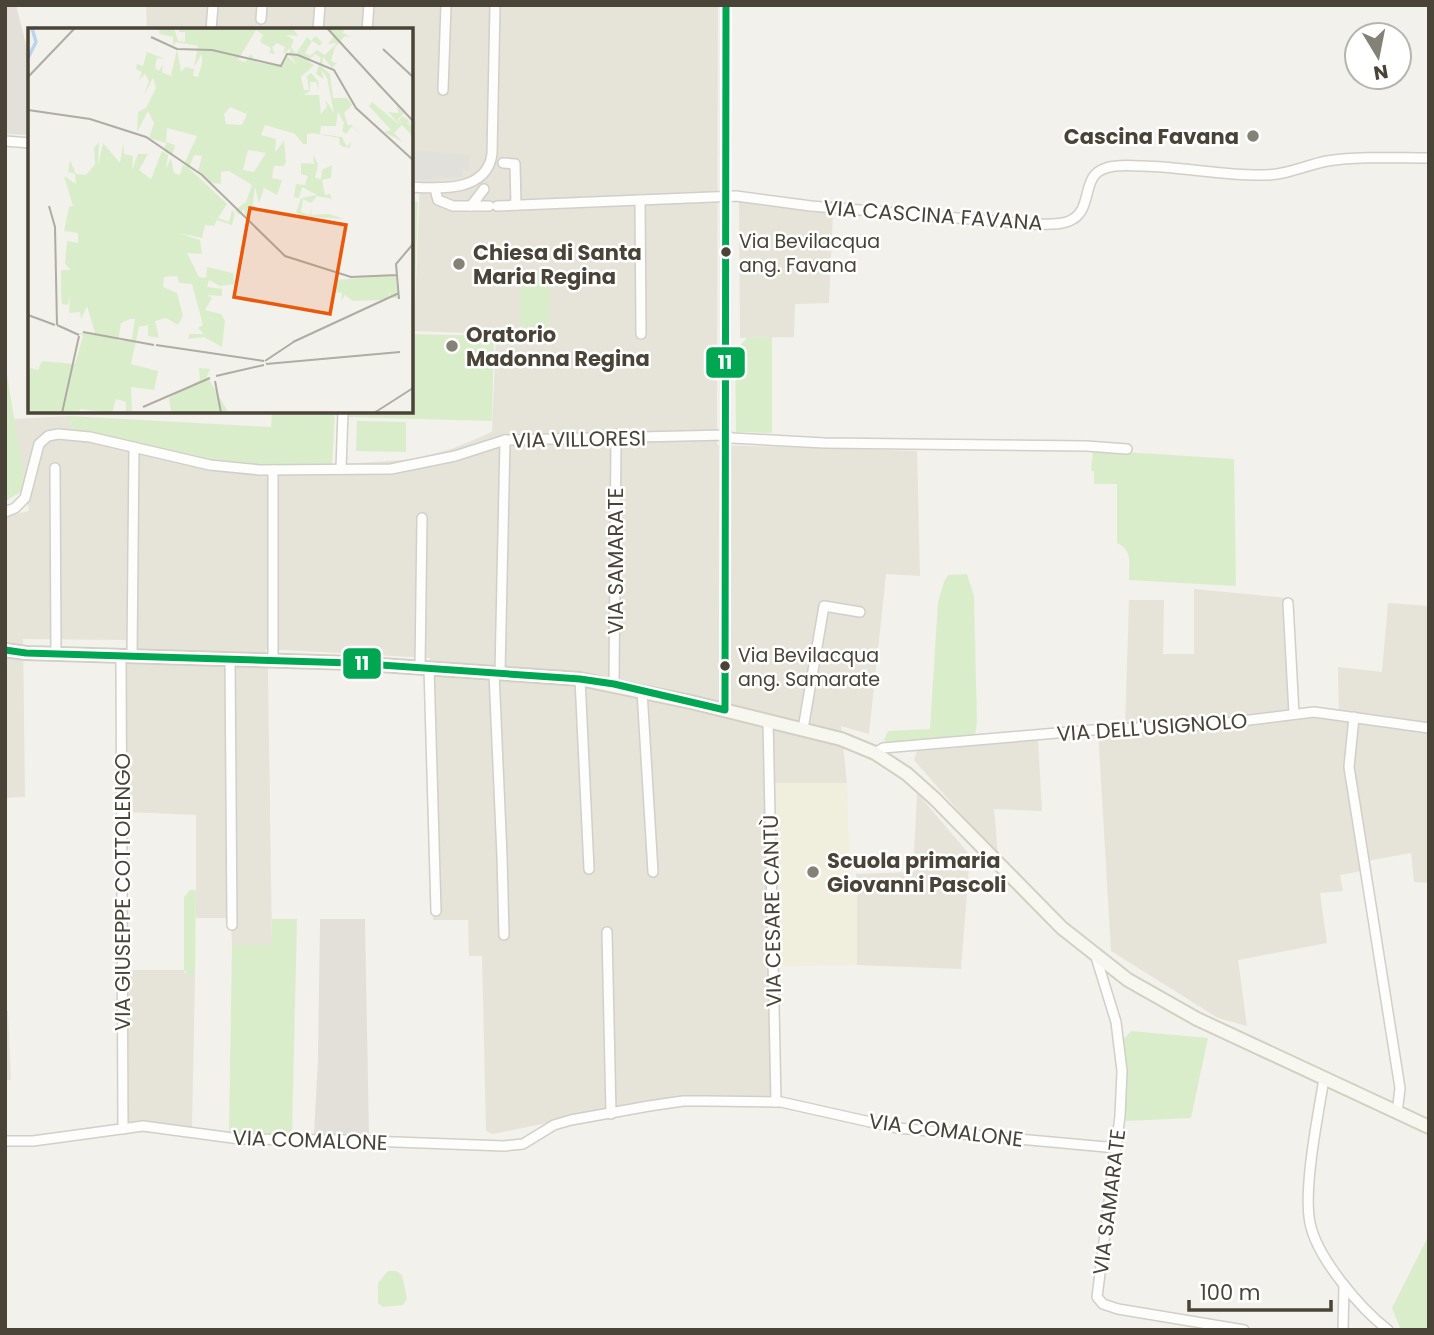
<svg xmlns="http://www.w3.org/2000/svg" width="1434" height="1335" viewBox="0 0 1434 1335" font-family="Poppins,sans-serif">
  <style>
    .residential { fill: #e6e4d8 }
    .industrial { fill: #e2e0d9 }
    .education { fill: #f0eedd }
    .green { fill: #daedcb }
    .parking { fill: #e1e0db }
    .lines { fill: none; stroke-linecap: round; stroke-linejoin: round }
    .street-casing { stroke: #d0cfc9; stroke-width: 12 }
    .secondary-casing { stroke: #d2d0c2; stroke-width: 16 }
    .street { stroke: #fdfdfc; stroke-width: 9 }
    .secondary { stroke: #f7f6ef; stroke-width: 12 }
    .bus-1-casing { stroke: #fff; stroke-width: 12 }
    .bus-1 { stroke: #00a651; stroke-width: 7 }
    .poi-dot { fill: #848176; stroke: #fff; stroke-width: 2.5 }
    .bus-dot { fill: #494437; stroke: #fff; stroke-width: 2.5 }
    .labels { text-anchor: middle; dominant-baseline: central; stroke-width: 5; stroke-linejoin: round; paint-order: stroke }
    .bus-label { font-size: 19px; fill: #494437; stroke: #fff; text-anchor: start }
    .poi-label { font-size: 21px; font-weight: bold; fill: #494437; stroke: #fff; text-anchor: start }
    .street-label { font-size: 21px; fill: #494437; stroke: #fff }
    .inset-river { fill: none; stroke: #bbd3f1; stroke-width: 3.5 }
    .inset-road { fill: none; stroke: #aeaca3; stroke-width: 2 }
    .view { fill: #e8590c; fill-opacity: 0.15; stroke: #e8590c; stroke-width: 3.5 }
    .inset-edge { fill: none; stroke: #494437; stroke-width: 3.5 }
    .line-badge { stroke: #fff; stroke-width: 2.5 }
    .badge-label { font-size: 19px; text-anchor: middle; font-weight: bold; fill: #fff }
  </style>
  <rect width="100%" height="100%" fill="#f2f1eb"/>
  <!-- residential -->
  <g class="residential">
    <path d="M146 5H718L717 445 917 451 920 576 886 574 869 734 841 726 847 783 774 784 780 1096 659 1100 493 1134 486 1131 482 956H469L468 920H433L430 658 266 649 268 672 272 945H232L231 918H196V815L127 812V640L23 639 25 797 5 798V516L29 511 14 419 69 416 73 429 263 466 331 465 415 459 454 448 492 432 496 334 414 331 420 181 411 180V30H147Z"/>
    <path d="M739 201 833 212 829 303 795 304 794 337 740 338Z"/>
    <path d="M1194 589 1287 598 1294 714 1339 715 1338 667 1382 672 1388 603 1429 606V883L1414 882 1411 853 1361 862 1362 871 1340 875 1343 891 1320 893 1327 943 1238 960 1247 1026 1218 1018 1111 951 1098 730 1125 728 1129 600H1164L1163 654H1194Z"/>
    <path d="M1038 739 1042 811 994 809 998 856 914 760 917 751Z"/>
    <path d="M917 793 970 855 961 969 857 965 856 874 913 872Z"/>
    <path d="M128 970H184L185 973 195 974 192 1128 143 1121 129 1124Z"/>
    <path d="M5 1011H8L11 1080H5Z"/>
  </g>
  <!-- industrial -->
  <g class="industrial">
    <path d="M5 5H16L30 60V130L27 135 5 134Z"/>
    <path d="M320 919H365L369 1136 314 1134 318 1059Z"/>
  </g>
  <!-- education -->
  <path class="education" d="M774 783H847L850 885 857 886V965L777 966Z"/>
  <!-- green -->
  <g class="green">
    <path d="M411 201 418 202 414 326 411 325Z"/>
    <path d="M521 274H550L549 328 520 327Z"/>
    <path d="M411 334 494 336 492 421 346 417V411H411Z"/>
    <path d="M772 337V433L736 432 735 351 747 338Z"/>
    <path d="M5 363 26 489 5 501Z"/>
    <path d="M272 411H335L332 464C244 473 158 448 73 429L69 416 271 427Z"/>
    <path d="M357 421 406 422V452L356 451Z"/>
    <path d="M1093 450 1234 459 1236 586 1129 580C1129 564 1133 550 1117 543V484H1094V471H1091Z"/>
    <path d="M967 574 974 596 977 721 975 736 888 743 884 740 888 731 930 729 938 602 944 582 948 575Z"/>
    <path d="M190 890H196L195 974 189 975 184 970V897Z"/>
    <path d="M272 919H297L292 1135 229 1133 232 945H272Z"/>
    <path d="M1131 1031 1208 1038 1191 1118 1126 1121 1123 1040Z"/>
    <path d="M1429 1235V1330H1401L1392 1308Z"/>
    <path d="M388 1271H396L402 1275 407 1299 403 1305 383 1307 378 1303V1283Z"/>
  </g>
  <!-- parking -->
  <path class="parking" d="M411 150 470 155 469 170H462V177L411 180Z"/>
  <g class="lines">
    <!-- street casing -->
    <g class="street-casing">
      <g id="street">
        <path d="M261 19 262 5"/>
        <path d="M211 30 213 5"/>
        <path d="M318 30 320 5"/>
        <path d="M367 30 369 5"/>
        <path d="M443 90 446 5"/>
        <path d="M5 141 30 143"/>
        <path d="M503 163 515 164 516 205"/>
        <path d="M411 187C440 189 487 192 492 154L495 5"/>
        <path d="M436 193 438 200 453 206H489"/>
        <path d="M640 200 641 334"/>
        <path d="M471 206 484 189"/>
        <path d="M497 206 736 196 811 206 1031 224C1045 224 1062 226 1073 219 1093 207 1081 175 1106 168 1118 164 1131 166 1143 166 1184 167 1224 176 1265 175 1287 175 1306 165 1327 161 1361 156 1395 158 1429 158"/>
        <path d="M55 468 56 654"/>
        <path d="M341 469 343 411"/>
        <path d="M5 512 15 508 25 498 39 444 48 436 58 434 90 437 210 465 260 470 391 469 455 456 505 440 726 435 732 438 824 443 1086 446 1127 449"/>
        <path d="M1288 603 1294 714"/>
        <path d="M121 656 123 1129"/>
        <path d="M132 656 134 447"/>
        <path d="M230 659 232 925"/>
        <path d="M273 660V470"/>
        <path d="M420 667 422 518"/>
        <path d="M429 668 436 911"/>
        <path d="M494 673 502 856 504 935"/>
        <path d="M500 673 505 440"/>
        <path d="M580 679 589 869"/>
        <path d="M614 684 616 438"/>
        <path d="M642 691 653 872"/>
        <path d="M725 710 726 5"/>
        <path d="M1354 717 1349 767 1400 1088 1397 1113"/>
        <path d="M768 720 776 1102"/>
        <path d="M803 729 824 606 860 612"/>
        <path d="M875 753 883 748 1092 730 1209 725 1314 712 1429 728"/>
        <path d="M607 932 611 1114"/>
        <path d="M1096 957 1116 1022 1122 1071 1120 1116 1097 1297 1103 1304 1118 1309 1244 1330"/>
        <path d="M1324 1079C1318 1115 1303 1189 1310 1223 1317 1258 1360 1308 1388 1330"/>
        <path d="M5 1141H33L143 1126 240 1139 341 1140 504 1146 523 1144 554 1125 571 1120 649 1106 683 1101H707L781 1102 897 1128 1106 1147 1116 1145"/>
        <path d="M1343 1330 1344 1285"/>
      </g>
    </g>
    <!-- secondary casing -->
    <g class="secondary-casing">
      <path id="secondary" d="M5 650 26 653 352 663 580 679 691 702 841 739 875 753 907 774 935 799 1062 928 1128 980 1197 1019 1429 1127"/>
    </g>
    <!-- street -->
    <use href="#street" class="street"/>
    <!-- secondary -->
    <use href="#secondary" class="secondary"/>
    <!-- bus-1 casing -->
    <g class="bus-1-casing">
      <path id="bus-1" d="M5 650 26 653 352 663 580 679 614 684 725 710 726 5"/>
    </g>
    <!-- bus-1 -->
    <use href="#bus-1" class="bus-1"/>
  </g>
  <!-- markers -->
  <g class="poi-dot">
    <circle cx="1253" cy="136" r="7"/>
    <circle cx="459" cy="264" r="7"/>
    <circle cx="452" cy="346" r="7"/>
    <circle cx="813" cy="872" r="7"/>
  </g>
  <g class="bus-dot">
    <circle cx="726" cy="252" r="6"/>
    <circle cx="725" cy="666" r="6"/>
  </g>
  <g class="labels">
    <!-- bus labels -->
    <g class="bus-label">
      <text x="739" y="241">Via Bevilacqua<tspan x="739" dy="24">ang. Favana</tspan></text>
      <text x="738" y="655">Via Bevilacqua<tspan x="738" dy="24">ang. Samarate</tspan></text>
    </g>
    <!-- poi labels -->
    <g class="poi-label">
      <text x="1239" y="136" text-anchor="end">Cascina Favana</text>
      <text x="473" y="252">Chiesa di Santa<tspan x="473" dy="24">Maria Regina</tspan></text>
      <text x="466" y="334">Oratorio<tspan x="466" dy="24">Madonna Regina</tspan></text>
      <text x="827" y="860">Scuola primaria<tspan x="827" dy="24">Giovanni Pascoli</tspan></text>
    </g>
    <!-- street labels -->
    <g class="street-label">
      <text transform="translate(933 215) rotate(4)">VIA CASCINA FAVANA</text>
      <text transform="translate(579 439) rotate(-1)">VIA VILLORESI</text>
      <text transform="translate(615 561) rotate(-90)">VIA SAMARATE</text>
      <text transform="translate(1152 727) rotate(-4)">VIA DELL'USIGNOLO</text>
      <text transform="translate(122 892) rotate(-90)">VIA GIUSEPPE COTTOLENGO</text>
      <text transform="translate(772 911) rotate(-91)">VIA CESARE CANTÙ</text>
      <text transform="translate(946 1130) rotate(7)">VIA COMALONE</text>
      <text transform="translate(310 1140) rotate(2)">VIA COMALONE</text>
      <text transform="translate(1109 1202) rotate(-83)">VIA SAMARATE</text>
    </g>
  </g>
  <!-- overview -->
  <g transform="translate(28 28)">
    <rect width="385" height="385" fill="#f2f1eb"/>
    <path d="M132 0H146L150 13 157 14V4H151V0H265L270 8 258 7 266 12 263 19 268 26 279 9 283 13 287 8 294 14 292 18 284 13 277 25 282 28 289 22 297 27 309 15 300 16 305 10 302 0H317L315 5 323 9 317 8 307 19 303 33 309 35 304 40 295 29 294 39 302 46 305 70H319L324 77 316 85 320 97H324L335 110 324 98 318 106 314 103 316 95 310 84 308 98H293L292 106 314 109 319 119 323 113 322 120 316 119 312 117 311 110 284 105 279 106V116H275L267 106 237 97 233 107 248 111 247 125 256 112 258 134 256 138H246L244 150 254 152 249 167 236 160 231 175 227 159 224 182 218 191 216 181 211 187 207 182 218 174 224 157 201 143 193 144V156L184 155 170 144 174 128 166 127 161 140 199 176 190 190 201 194 204 182 207 185 204 197 189 192 186 198 177 197 174 210 151 205 172 212 174 226 159 225 171 249 178 250 179 239 205 245 206 256 192 258 181 252 179 259 194 261V268L179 267 184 270 177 282 193 286 197 293 194 319 176 309 160 311 161 306H176L170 300 175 297 164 256 151 255 149 248 136 249 135 259 149 265 155 288 150 297 138 290 127 293 131 310 120 308V297L111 299 103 336 130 343 126 362 103 359 104 383H98V374L88 371 84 385 52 381 51 385H0L2 340 10 342 14 333 47 336 55 308 51 305H67L59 278 53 291 52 284 41 285 42 267 40 277 34 276 33 266V242H43L37 236 39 213 50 215V205L36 203 41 179 45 178 36 148 48 156 47 146 40 144 42 132 48 146 58 147 67 136 66 120 71 114 70 138 75 115 92 135 95 115 96 126 105 128 104 142 110 126H120L111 142 123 151 134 123 140 127 138 141 143 130 146 145 152 147 155 137 159 138 156 136 169 108 139 100 138 114 147 117 144 128 136 123 138 115 121 110 126 95 120 83 109 104 110 84 118 80 128 60 125 50 115 69 121 53 117 46 111 52 114 44 108 41 109 36 115 38 119 24 137 31 129 30 127 40 131 43 135 36 134 44 143 48 149 21 153 44 157 39 166 41 165 48 170 49 174 35V26L166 39 170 18 148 14 145 19V9L131 6ZM228 2 235 7 232 14 243 20 241 25 247 26 244 19 249 15 257 19 255 26 263 20 261 26 269 37 259 28 254 39 228 34 223 26 217 34 210 32ZM287 26 293 30 288 46 296 51 293 41 299 50 306 85 297 71 299 78 293 86 291 67H276L282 63V54H288L291 62 290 53 283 45 279 48 281 62H276L273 49 286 37 280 33ZM202 79 219 86 214 97 198 96 196 86ZM220 122 238 125 226 144 215 142ZM102 291H107L104 311 90 313 93 295ZM344 74 373 98 360 84 371 85 368 77 376 85 370 91 371 93 376 97 371 92 374 88 381 92 379 96 383 93 380 98 385 95V109L374 97 366 105 375 114 356 104 363 102 341 78ZM285 126 290 136 287 150 293 151 294 142 304 137 303 150 294 152 297 167 302 166 304 171 289 168 283 175 275 171 273 184 282 187 284 177 283 187 301 186 316 191 272 188 268 184 273 170 289 167 274 159 271 170 266 169 268 156 277 157 280 148 273 146V135L286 136ZM368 247 370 270H362L361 259V270L354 272 325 273 317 267 313 274 314 265 306 264 307 252ZM171 340 182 341 179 348 200 384 143 385 141 370 172 352Z" fill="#daedcb" fill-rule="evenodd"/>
    <path class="inset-river" d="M0 30 8 14 4 0"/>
    <path class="inset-road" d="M299 0 354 60M123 9 149 21 184 22 253 38 259 26 270 27 306 42 328 80 385 132M355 21 385 49M0 49 46 1M354 60 385 93M0 82 62 91 118 109 174 147 257 228 323 249 369 247M21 178 27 199 29 297M371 271 368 236 385 216M0 287 27 297M29 297 51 307M55 304 126 317M265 314 371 265M128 317 236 333M237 333 267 313M238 336 372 324M188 348 236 337M187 353 193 385M115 379 182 350M34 385 51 308M346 385 385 360"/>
    <path class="view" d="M222 180 318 197 302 286 206 269Z"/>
    <rect width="385" height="385" class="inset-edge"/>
  </g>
  <g class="line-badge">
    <rect x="705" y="346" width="41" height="33" rx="7" fill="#00a651"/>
    <rect x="342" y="647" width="40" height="33" rx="7" fill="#00a651"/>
  </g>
  <g class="badge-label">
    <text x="725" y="369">11</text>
    <text x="362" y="670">11</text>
  </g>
  <!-- border -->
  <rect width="1434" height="1335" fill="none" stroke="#494437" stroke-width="14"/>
  <!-- north arrow -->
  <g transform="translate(1378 56) rotate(170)"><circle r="33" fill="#ffffff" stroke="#b6b4af" stroke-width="2"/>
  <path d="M0-5L12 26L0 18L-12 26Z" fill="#848176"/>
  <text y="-10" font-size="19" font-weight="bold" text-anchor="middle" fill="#494437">N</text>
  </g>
  <!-- scale -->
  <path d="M1189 1300v10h142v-10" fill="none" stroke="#494437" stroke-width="3.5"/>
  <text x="1200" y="1300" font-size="21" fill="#494437" stroke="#ffffff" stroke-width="5" paint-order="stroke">100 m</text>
</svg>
